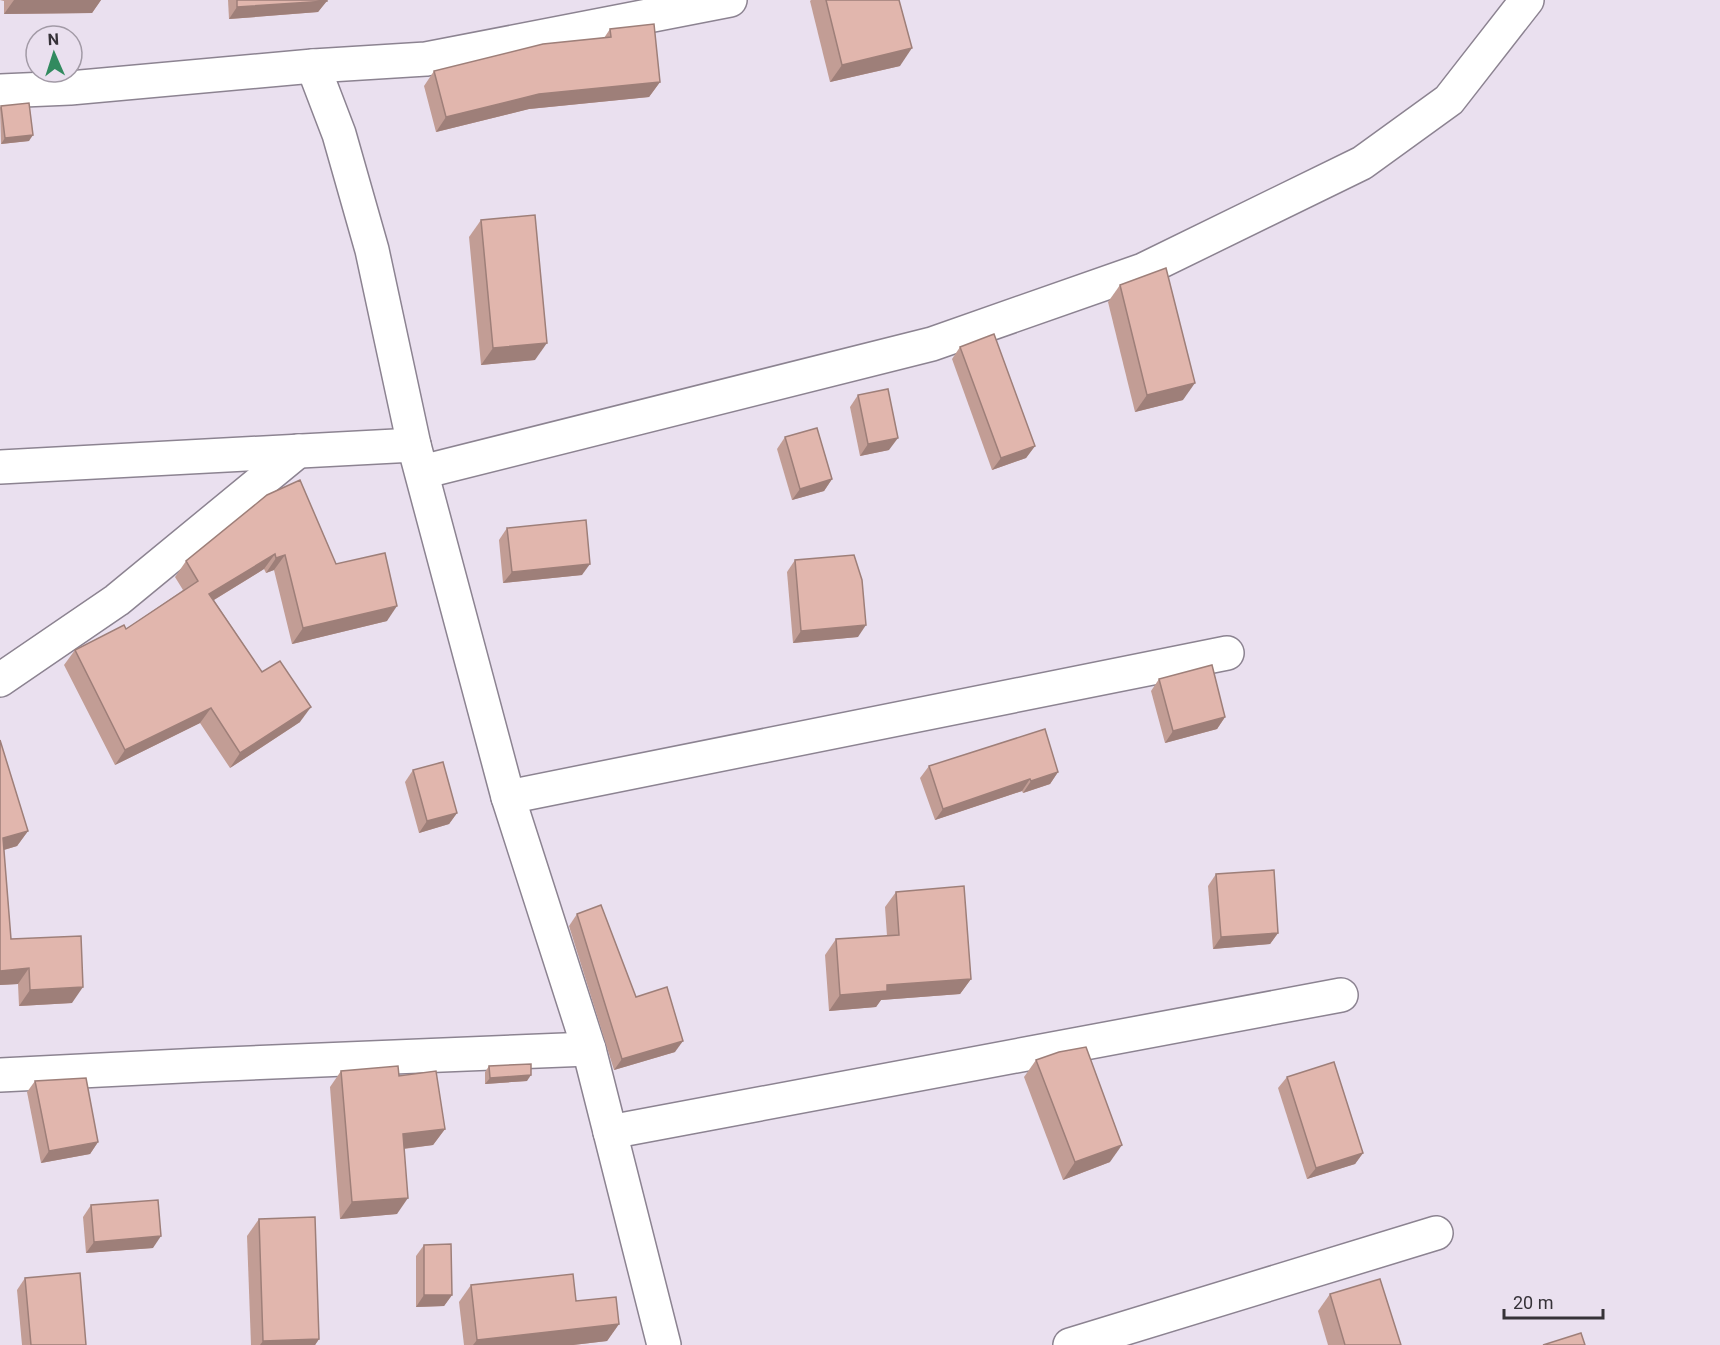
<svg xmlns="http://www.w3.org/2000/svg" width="1720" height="1345" viewBox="0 0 1720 1345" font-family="Roboto,sans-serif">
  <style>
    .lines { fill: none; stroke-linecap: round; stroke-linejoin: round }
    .minor-casing { stroke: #8c8391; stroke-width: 36 }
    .minor { stroke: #fff; stroke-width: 33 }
    .wall { fill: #c29d95 }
    .shaded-wall { fill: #9e7f79 }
    .building { fill: #e1b6ad; stroke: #9e7f79; stroke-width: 1.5 }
  </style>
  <rect width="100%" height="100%" fill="#eae0ef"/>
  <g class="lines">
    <!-- minor casing -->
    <g class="minor-casing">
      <g id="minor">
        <path d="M313 66 339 134 372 250 414 445 508 797 589 1049 664 1345"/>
        <path d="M0 91 70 88 313 66 426 59 730 0"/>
        <path d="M0 467 414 445"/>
        <path d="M422 472 932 344 1143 270 1362 163 1449 100 1527 0"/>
        <path d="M0 680 117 600 298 451"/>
        <path d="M508 797 1227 653"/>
        <path d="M0 1075 202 1065 589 1049"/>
        <path d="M610 1132 1341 995"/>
        <path d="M1070 1345 1436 1233"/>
      </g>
    </g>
    <!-- minor -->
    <use href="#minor" class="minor"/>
  </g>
  <!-- wall -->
  <g class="wall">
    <path d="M0 0H101L92 13 4 14V1Z"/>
    <path d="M228 0H327L318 12 229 19Z"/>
    <path d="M811 0H899L900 66 830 82 810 1Z"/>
    <path d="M610 29 660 82 649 97 529 109 436 132 424 86 434 71 604 38Z"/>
    <path d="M1 106 29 141 1 144 0 108Z"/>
    <path d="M481 220 535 360 481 365 469 237Z"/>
    <path d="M1120 285 1183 400 1135 412 1108 302Z"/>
    <path d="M960 347 1035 446 1026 458 992 470 952 359Z"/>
    <path d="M858 395 889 450 860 456 850 407Z"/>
    <path d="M785 437 832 479 824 491 792 500 777 449Z"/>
    <path d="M267 495 336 564 387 621 292 644 274 570 266 573 264 569 214 600 262 672 300 722 230 768 200 723 115 765 64 665 75 650 126 629 183 590 175 577 186 561Z"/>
    <path d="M507 528 582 575 503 583 499 540Z"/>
    <path d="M795 560 858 637 793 643 787 572Z"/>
    <path d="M1159 679 1225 717 1217 729 1165 743 1151 691Z"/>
    <path d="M0 740 28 831 17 846 4 850 11 939 72 1003 19 1006 18 984 0 985Z"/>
    <path d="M929 766 1058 772 1050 784 1023 793 1022 791 935 820 920 778Z"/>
    <path d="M413 770 457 813 449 824 419 833 405 782Z"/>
    <path d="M1216 874 1278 933 1270 944 1213 949 1208 886Z"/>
    <path d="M896 892 971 979 960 994 881 1000 876 1007 829 1011 825 955 836 939 887 936 885 907Z"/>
    <path d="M577 914 636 997 675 1052 614 1070 569 926Z"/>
    <path d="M1036 1060 1110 1162 1063 1180 1024 1077Z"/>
    <path d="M489 1066 527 1081 485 1084V1072Z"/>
    <path d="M341 1071 399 1076 445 1129 433 1145 404 1149 397 1214 340 1219 330 1087Z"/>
    <path d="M1287 1077 1363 1153 1355 1164 1307 1179 1278 1088Z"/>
    <path d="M35 1081 98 1142 90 1154 41 1163 27 1092Z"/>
    <path d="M91 1205 153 1248 86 1253 83 1217Z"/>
    <path d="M259 1219 319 1339 315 1345H251L247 1236Z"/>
    <path d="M424 1245 452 1295 444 1306 416 1307V1256Z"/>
    <path d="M25 1278 86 1345H22L17 1290Z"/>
    <path d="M471 1285 576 1301 619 1324 607 1341 573 1345H464L459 1302Z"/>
    <path d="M1330 1294 1401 1345H1328L1318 1311Z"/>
  </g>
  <!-- shaded-wall -->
  <g class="shaded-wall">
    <path d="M14 0H101L92 13 4 14Z"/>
    <path d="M327 1 318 12 229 19 237 7Z"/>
    <path d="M912 48 900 66 830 82 842 65Z"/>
    <path d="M660 82 649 97 529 109 436 132 446 117 539 94Z"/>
    <path d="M33 135 29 141 1 144 5 138Z"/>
    <path d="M547 343 535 360 481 365 493 348Z"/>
    <path d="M1195 383 1183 400 1135 412 1147 395Z"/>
    <path d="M898 438 889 450 860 456 868 444Z"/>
    <path d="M1035 446 1026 458 992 470 1001 458Z"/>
    <path d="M832 479 824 491 792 500 800 489Z"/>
    <path d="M275 554 264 569 199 609 209 594Z"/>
    <path d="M285 555 274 570 266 573 276 558Z"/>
    <path d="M590 564 582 575 503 583 512 572Z"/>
    <path d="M397 606 387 621 292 644 303 628Z"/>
    <path d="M866 625 858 637 793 643 801 631Z"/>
    <path d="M311 707 300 722 230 768 240 753Z"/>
    <path d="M211 708 200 723 115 765 125 750Z"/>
    <path d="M1225 717 1217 729 1165 743 1173 731Z"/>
    <path d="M1058 772 1050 784 1023 793 1031 781Z"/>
    <path d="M1030 779 1022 791 935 820 943 809Z"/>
    <path d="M457 813 449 824 419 833 427 821Z"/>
    <path d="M28 831 17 846 0 851 3 838Z"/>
    <path d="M1278 933 1270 944 1213 949 1221 937Z"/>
    <path d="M29 968 18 984 0 985V971Z"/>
    <path d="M971 979 960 994 881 1000 876 1007 829 1011 840 995 887 985Z"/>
    <path d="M83 987 72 1003 19 1006 30 990Z"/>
    <path d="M683 1041 675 1052 614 1070 622 1059Z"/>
    <path d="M531 1075 527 1081 485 1084 490 1078Z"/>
    <path d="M445 1129 433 1145 392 1150 403 1134Z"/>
    <path d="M98 1142 90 1154 41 1163 49 1151Z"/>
    <path d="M1122 1145 1110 1162 1063 1180 1075 1162Z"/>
    <path d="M1363 1153 1355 1164 1307 1179 1316 1168Z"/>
    <path d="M408 1198 397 1214 340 1219 352 1202Z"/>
    <path d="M161 1236 153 1248 86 1253 94 1242Z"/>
    <path d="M424 1295H452L444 1306 416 1307Z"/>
    <path d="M619 1324 607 1341 573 1345H473L477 1340Z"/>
    <path d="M319 1339 315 1345H260L263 1341Z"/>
  </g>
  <!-- building -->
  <g class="building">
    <path d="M237 0H327V1L237 7Z"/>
    <path d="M826 0H899L912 48 842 65Z"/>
    <path d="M654 24 660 82 539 94 446 117 434 71 543 44 611 37 610 29Z"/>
    <path d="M29 103 33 135 5 138 1 106Z"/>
    <path d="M535 215 547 343 493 348 481 220Z"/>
    <path d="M1166 268 1195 383 1147 395 1120 285Z"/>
    <path d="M994 334 1035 446 1001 458 960 347Z"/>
    <path d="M888 389 898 438 868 444 858 395Z"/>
    <path d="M817 428 832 479 800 489 785 437Z"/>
    <path d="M300 480 336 564 385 553 397 606 303 628 285 555 276 558 275 554 209 594 262 672 280 661 311 707 240 753 211 708 125 750 75 650 124 625 126 629 198 581 186 561 267 495Z"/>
    <path d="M586 520 590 564 512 572 507 528Z"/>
    <path d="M854 555 862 580 866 625 801 631 795 560Z"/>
    <path d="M1212 665 1225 717 1173 731 1159 679Z"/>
    <path d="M1045 729 1058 772 1031 781 1030 779 943 809 929 766Z"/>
    <path d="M0 740 28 831 3 838 11 939 81 936 83 987 30 990 29 968 0 971Z"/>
    <path d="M443 762 457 813 427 821 413 770Z"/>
    <path d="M1274 870 1278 933 1221 937 1216 874Z"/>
    <path d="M964 886 971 979 887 985V991L840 995 836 939 899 935 896 892Z"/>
    <path d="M601 905 636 997 667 987 683 1041 622 1059 577 914Z"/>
    <path d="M1086 1047 1122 1145 1075 1162 1036 1060 1059 1052Z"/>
    <path d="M1334 1062 1363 1153 1316 1168 1287 1077Z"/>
    <path d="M531 1064V1075L490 1078 489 1066Z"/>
    <path d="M398 1066 399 1076 436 1071 445 1129 403 1134 408 1198 352 1202 341 1071Z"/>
    <path d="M86 1078 98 1142 49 1151 35 1081Z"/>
    <path d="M158 1200 161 1236 94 1242 91 1205Z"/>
    <path d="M315 1217 319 1339 263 1341 259 1219Z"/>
    <path d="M451 1244 452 1295H424V1245Z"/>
    <path d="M80 1273 86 1345H31L25 1278Z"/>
    <path d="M573 1274 576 1301 616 1297 619 1324 477 1340 471 1285Z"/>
    <path d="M1380 1279 1401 1345H1345L1330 1294Z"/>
    <path d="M1581 1333 1585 1345H1543Z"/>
  </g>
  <!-- north arrow -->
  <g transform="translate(54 54) rotate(357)"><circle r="28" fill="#eae0ef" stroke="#a29aa6" stroke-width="1.5"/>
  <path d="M0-4.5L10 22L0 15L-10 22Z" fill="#318a5f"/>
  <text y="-9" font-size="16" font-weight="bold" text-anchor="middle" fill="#363238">N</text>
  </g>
  <!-- scale -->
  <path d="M1504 1309v9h99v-9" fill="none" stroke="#363238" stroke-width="3"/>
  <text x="1513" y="1309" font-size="18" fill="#363238" stroke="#eae0ef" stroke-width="4.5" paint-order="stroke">20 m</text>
</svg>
